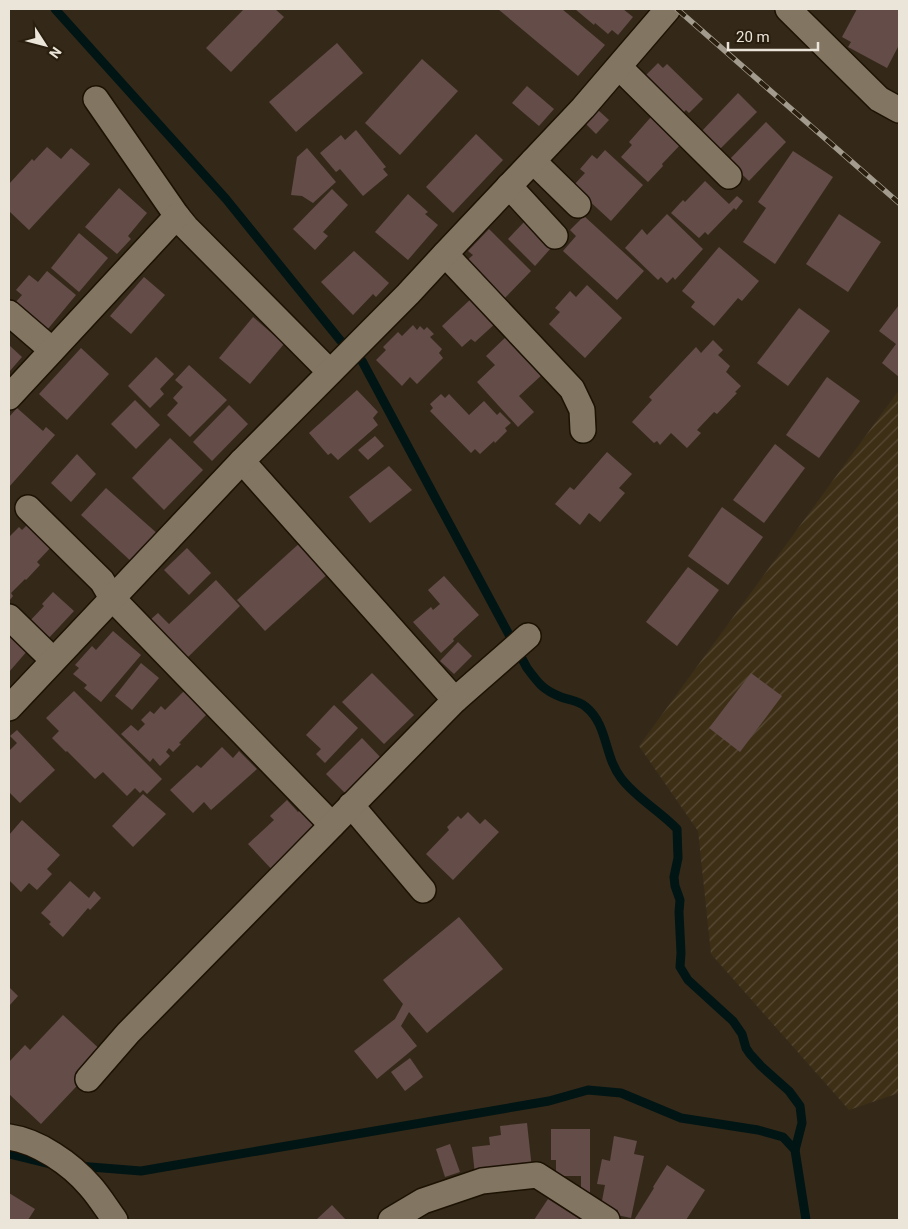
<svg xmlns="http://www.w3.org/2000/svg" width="908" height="1229" viewBox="0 0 908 1229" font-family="Roboto,sans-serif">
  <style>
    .industrial { fill: url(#industrial-furrows) }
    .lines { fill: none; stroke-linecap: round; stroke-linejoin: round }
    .stream { stroke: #021515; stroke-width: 9 }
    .building { fill: #644c49 }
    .street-casing { stroke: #1c1203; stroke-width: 28 }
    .street { stroke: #827562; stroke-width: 25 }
    .rail-casing { stroke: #a39b8d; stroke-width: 5.5 }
    .rail { stroke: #2a1f0f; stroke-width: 4; stroke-dasharray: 11; stroke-linecap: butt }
  </style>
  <defs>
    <pattern id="industrial-furrows" width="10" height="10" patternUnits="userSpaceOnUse" patternTransform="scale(1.25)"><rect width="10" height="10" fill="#3d2e16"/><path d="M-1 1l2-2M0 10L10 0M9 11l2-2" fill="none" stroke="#594c37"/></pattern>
  </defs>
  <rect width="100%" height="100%" fill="#342918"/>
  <!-- industrial -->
  <path class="industrial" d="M899 390V1093L849 1110 711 954 698 831 639 746Z"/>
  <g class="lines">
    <!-- stream -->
    <g class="stream">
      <path d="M55 9 226 199 340 340 362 361 436 499 527 668C538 683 543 690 561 697 569 700 580 701 586 707 608 725 604 756 621 778 636 798 660 811 677 829L678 858 674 877 675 886 680 900 679 912 681 953 680 967 688 980 733 1021 742 1034 746 1048 750 1054 761 1066 789 1091 800 1106 802 1123 795 1150"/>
      <path d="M9 1154 50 1164"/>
      <path d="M78 1166 141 1171 549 1101 588 1090 621 1093 681 1118 758 1130 783 1137 795 1150 806 1220"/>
    </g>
  </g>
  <!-- building -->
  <g class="building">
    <path d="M244 9H275L284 17 231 72 206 48Z"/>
    <path d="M498 9H562L605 45 578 76Z"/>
    <path d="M575 9H623L633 17 618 35 612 30 608 34 595 23 594 25Z"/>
    <path d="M857 9H896L899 10V45L887 68 848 47 851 42 842 37Z"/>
    <path d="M337 43 363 73 296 132 269 102Z"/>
    <path d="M422 59 458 91 400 155 365 123Z"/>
    <path d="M658 63 663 68 667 64 703 99 689 113 686 110 682 114 645 76Z"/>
    <path d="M527 86 554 109 539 126 512 103Z"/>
    <path d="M738 93 757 112 719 150 701 132Z"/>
    <path d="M598 110 609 120 596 134 585 123Z"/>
    <path d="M651 117 681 144 662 164 663 166 648 182 621 157 632 145 629 142Z"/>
    <path d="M766 122 786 142 749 181 728 161Z"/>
    <path d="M356 130 386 167 383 169 388 175 363 196 340 169 336 172 320 153 341 135 345 140Z"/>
    <path d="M476 134 503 160 453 213 426 187Z"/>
    <path d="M47 147 61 159 71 148 90 164 29 230 9 211V184L32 159 34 161Z"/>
    <path d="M307 148 336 182 313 203 302 196 291 195 297 157Z"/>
    <path d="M605 150 643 185 611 221 573 186 585 173 580 169 592 155 597 159Z"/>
    <path d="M793 151 833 177 775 264 743 242 766 208 758 202Z"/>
    <path d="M705 181 729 204 737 196 743 201 736 210 734 208 708 235 705 232 699 238 671 213 683 200 685 202Z"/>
    <path d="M119 188 147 213 128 236 131 239 117 254 85 227Z"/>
    <path d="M332 189 348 205 323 232 328 236 315 250 293 229Z"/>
    <path d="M408 194 428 212 425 214 438 225 408 260 375 232Z"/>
    <path d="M667 214 703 249 675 280 673 277 667 283 661 277 658 280 625 248 642 229 647 235Z"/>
    <path d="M839 214 881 242 848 292 806 264Z"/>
    <path d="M584 216 644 271 617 300 563 251 576 236 570 230Z"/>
    <path d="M524 222 551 248 535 266 508 239Z"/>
    <path d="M489 229 531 271 502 301 464 263 473 255 468 251Z"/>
    <path d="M79 233 108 258 79 292 51 268Z"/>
    <path d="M719 247 759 281 742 301 738 298 714 326 691 307 695 302 682 291Z"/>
    <path d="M354 251 389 283 376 297 373 294 353 315 321 282Z"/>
    <path d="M47 271 76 295 47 330 15 303 22 295 16 290 29 275 38 282Z"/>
    <path d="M144 277 165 295 131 334 110 316Z"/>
    <path d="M587 285 622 318 585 358 549 324 560 312 555 308 570 291 576 297Z"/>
    <path d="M473 297 497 322 475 342 471 339 462 347 442 326Z"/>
    <path d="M899 305V377L882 363 896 344 879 331Z"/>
    <path d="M799 308 830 331 788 386 757 363Z"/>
    <path d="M253 317 284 344 250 384 219 358Z"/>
    <path d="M413 325 417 330 420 326 424 330 427 327 434 334 430 337 442 349 439 353 443 358 417 384 410 377 402 386 376 360 386 350 383 347 398 332 402 336Z"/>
    <path d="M509 334 544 373 519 396 534 412 518 427 477 382 495 365 486 356Z"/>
    <path d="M713 340 723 350 718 355 730 366 726 372 741 386 735 392 737 393 717 414 714 412 697 430 701 433 687 448 671 433 660 445 657 441 654 443 632 422 652 400 649 397 696 347 701 353Z"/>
    <path d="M9 345 22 357 9 372Z"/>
    <path d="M81 348 109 374 67 420 39 394Z"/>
    <path d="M156 357 174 374 160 389 164 394 150 408 128 386Z"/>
    <path d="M189 365 227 400 190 437 167 415 178 403 173 398 183 387 175 380Z"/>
    <path d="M827 377 860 401 819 458 786 435Z"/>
    <path d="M357 390 378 412 373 418 378 425 338 460 331 453 328 455 309 433Z"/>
    <path d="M441 394 445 398 449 394 469 415 484 401 497 415 500 412 511 423 505 428 507 431 495 443 494 441 480 454 475 449 471 453 430 411 433 408 430 404Z"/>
    <path d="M135 400 160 425 136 449 111 424Z"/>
    <path d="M229 405 248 424 212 461 193 442Z"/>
    <path d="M17 408 43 431 46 427 55 435 9 487V417Z"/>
    <path d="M375 436 384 446 368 460 358 450Z"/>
    <path d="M170 438 203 470 164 510 132 478Z"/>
    <path d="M775 444 805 468 764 523 733 500Z"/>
    <path d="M607 452 632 474 619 488 625 493 600 522 589 513 580 525 555 504 570 487 574 490Z"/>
    <path d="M77 454 96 474 71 502 51 483Z"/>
    <path d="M389 466 412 490 370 523 349 497Z"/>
    <path d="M106 488 159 535 134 564 81 515Z"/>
    <path d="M722 507 763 537 728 585 688 556Z"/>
    <path d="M29 523 53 545 37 562 40 565 26 580 25 579 11 593 13 596 9 601V537L19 527 22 530Z"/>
    <path d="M302 541 330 572 265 631 237 600Z"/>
    <path d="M187 548 211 573 189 595 164 570Z"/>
    <path d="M688 567 719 590 677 646 646 622Z"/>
    <path d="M444 576 479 615 453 639 454 641 441 653 413 622 431 607 433 610 440 604 428 590Z"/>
    <path d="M216 580 240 606 187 658 150 620 158 613 169 624Z"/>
    <path d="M53 592 74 611 46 641 27 624 44 606 42 604Z"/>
    <path d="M113 631 141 655 101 702 84 688 87 685 73 674 79 668 75 665 92 646 96 650Z"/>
    <path d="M9 632 28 650 9 672Z"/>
    <path d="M458 642 472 656 454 674 440 661Z"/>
    <path d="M141 663 159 678 132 710 115 696Z"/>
    <path d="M372 673 414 715 384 744 342 702Z"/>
    <path d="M751 673 782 696 740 752 709 728Z"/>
    <path d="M74 691 162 779 147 794 143 790 140 793 135 788 127 796 103 772 95 779 67 751 66 752 52 738 59 731 46 718Z"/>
    <path d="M184 691 207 714 179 743 181 744 173 752 169 748 166 752 170 756 160 766 153 758 150 762 121 734 131 725 138 731 145 724 141 720 150 711 154 714 161 706 165 710Z"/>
    <path d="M334 705 358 728 325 763 316 754 321 749 306 735Z"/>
    <path d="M17 730 55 770 20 803 9 792V751L17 743 10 736Z"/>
    <path d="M362 738 382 759 346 794 326 774Z"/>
    <path d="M222 747 233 758 239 751 257 769 211 810 204 802 193 813 170 790 197 765 201 768Z"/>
    <path d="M143 794 166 814 133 847 112 826Z"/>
    <path d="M287 800 298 812 302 808 320 828 276 874 248 844 274 820 270 816Z"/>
    <path d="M468 812 480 824 485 819 499 832 453 880 426 854 449 830 447 827 458 816 461 819Z"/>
    <path d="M22 820 60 855 47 869 52 874 37 890 29 883 21 892 9 880V835Z"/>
    <path d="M70 881 89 898 94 891 101 898 90 910 88 908 63 937 49 924 51 922 41 913Z"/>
    <path d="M459 917 503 969 427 1033 409 1012 401 1026 417 1046 377 1079 354 1051 395 1019 403 1004 383 980Z"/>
    <path d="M9 987 18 996 9 1006Z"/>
    <path d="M63 1015 106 1055 41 1124 9 1094V1062L25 1045 30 1050Z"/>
    <path d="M410 1058 423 1077 405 1091 391 1072Z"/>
    <path d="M527 1123 532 1169 475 1175 472 1147 490 1145 489 1137 501 1135 500 1126Z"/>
    <path d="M551 1129H590V1193H581V1176H556V1160H551Z"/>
    <path d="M614 1136 637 1141 634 1154 644 1156 631 1218 617 1215 618 1210 601 1206 605 1185 597 1184 602 1159 610 1161Z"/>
    <path d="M450 1144 460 1172 445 1177 436 1149Z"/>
    <path d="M667 1165 705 1190 686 1220H634L654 1188 653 1187Z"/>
    <path d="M9 1193 35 1209 28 1220H9Z"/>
    <path d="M548 1199 581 1220H534Z"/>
    <path d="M332 1205 346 1220H316Z"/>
  </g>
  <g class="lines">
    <!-- street casing -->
    <g class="street-casing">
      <g id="street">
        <path d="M788 9 879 99 899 110"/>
        <path d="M619 67 729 176"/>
        <path d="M96 99 177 216 186 227 330 372"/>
        <path d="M533 161 578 205"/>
        <path d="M509 186 555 236"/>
        <path d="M445 254 572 389 582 410 583 430"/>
        <path d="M9 313 52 350"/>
        <path d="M9 397 177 216"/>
        <path d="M242 461 455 700"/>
        <path d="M28 508 102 581 112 598 332 825"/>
        <path d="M9 617 53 660"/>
        <path d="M9 708 242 461 408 294 445 254 583 108 668 9"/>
        <path d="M351 805 423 890"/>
        <path d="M88 1079 128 1033 455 700 528 636"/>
        <path d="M9 1137C38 1141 71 1164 90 1186 99 1196 107 1209 115 1220"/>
        <path d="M391 1220 423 1201 482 1181 537 1175 607 1220"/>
      </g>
    </g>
    <!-- street -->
    <use href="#street" class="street"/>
    <!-- rail casing -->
    <g class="rail-casing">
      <path id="rail" d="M677 9 899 203"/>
    </g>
    <!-- rail -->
    <use href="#rail" class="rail"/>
  </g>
  <!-- border -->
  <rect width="908" height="1229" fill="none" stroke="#ebe4d9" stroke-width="20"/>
  <!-- north arrow -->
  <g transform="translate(45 45) rotate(126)" stroke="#2a1f0f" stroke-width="4" paint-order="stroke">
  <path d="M0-4L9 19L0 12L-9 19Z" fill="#ebe4d9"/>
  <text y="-8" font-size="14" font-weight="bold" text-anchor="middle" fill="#ebe4d9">N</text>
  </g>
  <!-- scale -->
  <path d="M728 42v8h90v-8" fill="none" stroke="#ebe4d9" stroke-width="2.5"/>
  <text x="736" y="42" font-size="15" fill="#ebe4d9" stroke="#2a1f0f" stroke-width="4" paint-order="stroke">20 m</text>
</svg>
